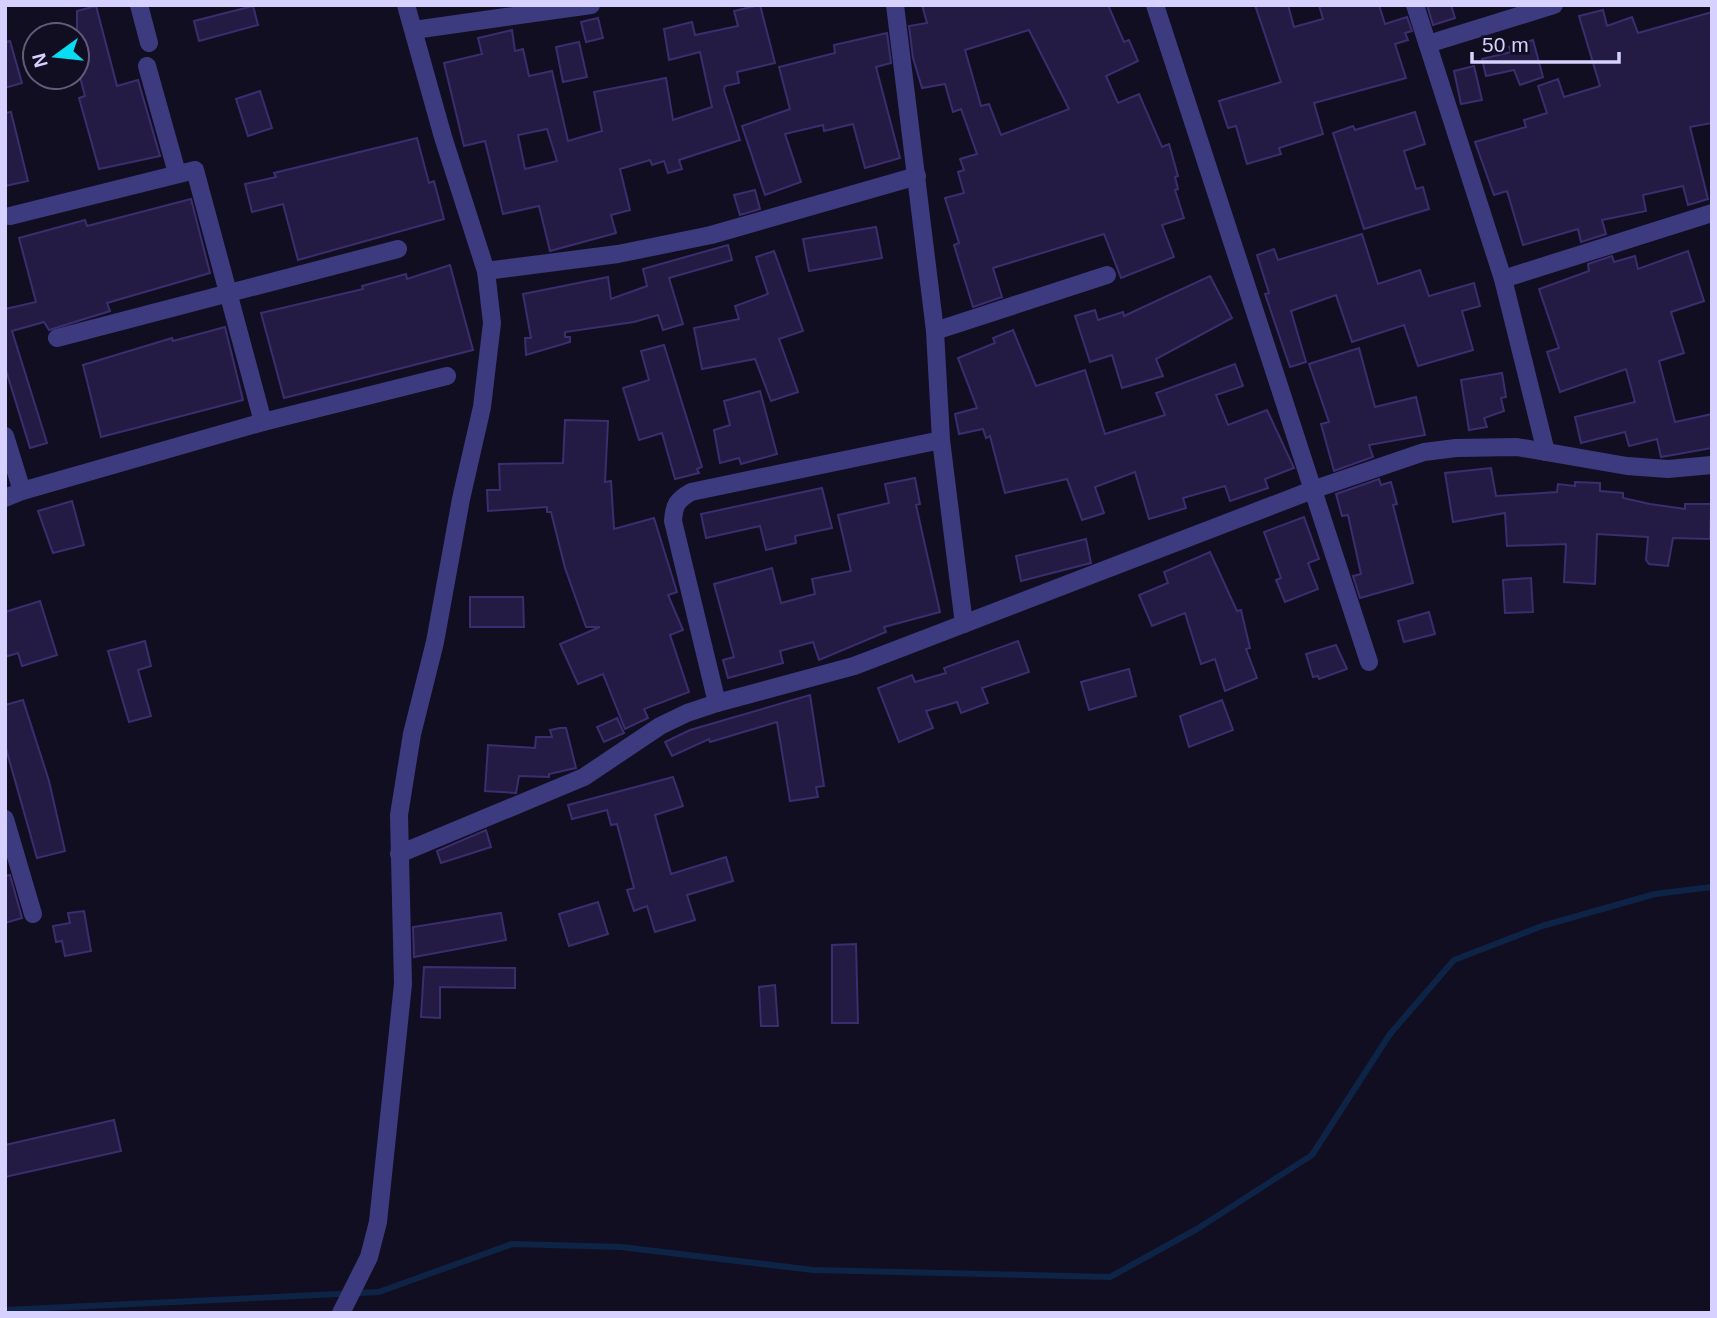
<svg xmlns="http://www.w3.org/2000/svg" width="1717" height="1318" viewBox="0 0 1717 1318" font-family="Helvetica,sans-serif">
  <style>
    .lines { fill: none; stroke-linecap: round; stroke-linejoin: round }
    .stream { stroke: #0e2447; stroke-width: 6 }
    .building { fill: #231b43; stroke: #3a2e6e; stroke-width: 2; fill-rule: evenodd }
    .street { stroke: #3d3b80; stroke-width: 18 }
  </style>
  <rect width="100%" height="100%" fill="#120e22"/>
  <g class="lines">
    <!-- stream -->
    <path class="stream" d="M5 1310 379 1292 512 1244 621 1247 813 1270 1110 1277 1197 1229 1312 1155 1390 1034 1454 960 1542 926 1655 894 1712 887"/>
  </g>
  <!-- building -->
  <g class="building">
    <path d="M760 5 775 63 737 72 739 83 725 86 724 90 740 140 679 160 682 169 668 173 664 161 652 165 650 160 620 169 630 210 611 215 616 233 550 251 539 206 503 214 485 141 464 146 444 63 482 54 478 38 512 30 515 51 523 49 529 76 552 71 568 141 602 131 594 92 666 78 673 120 712 107 700 52 669 60 664 29 692 22 695 35 738 26 734 11ZM547 129 557 161 525 169 518 135Z"/>
    <path d="M922 5H1108L1124 42 1129 40 1138 61 1106 76 1118 103 1139 94 1162 147 1169 144 1178 176 1175 177 1178 189 1175 190 1184 218 1162 225 1174 257 1121 278 1104 234 993 268 1002 297 973 307 954 245 959 243 945 198 964 193 958 172 964 170 960 159 977 154 961 109 953 112 945 84 922 88 913 58 909 26 927 23ZM1029 30 1069 109 1001 135 989 104 981 106 965 50Z"/>
    <path d="M1255 5H1288L1294 27 1323 19 1319 5H1379L1385 24 1407 17 1412 31 1405 33 1408 40 1395 44 1406 78 1314 103 1323 134 1279 148 1281 154 1247 164 1236 126 1228 128 1219 101 1281 82Z"/>
    <path d="M1427 5H1451L1455 18 1433 25Z"/>
    <path d="M96 6 117 86 138 80 160 156 99 169 79 98 85 96 77 66V11Z"/>
    <path d="M253 6 258 25 199 41 194 21Z"/>
    <path d="M1603 10 1607 26 1632 17 1638 33 1712 12V123L1690 127 1708 199 1688 205 1683 186 1643 195 1646 211 1602 220 1606 234 1581 242 1578 229 1523 245 1507 191 1494 195 1475 142 1526 127 1524 120 1547 113 1538 86 1558 79 1564 97 1600 86 1579 16Z"/>
    <path d="M598 18 603 38 586 42 581 22Z"/>
    <path d="M887 33 891 63 876 67 900 158 865 168 853 124 824 131 823 125 785 134 801 182 765 195 742 126 790 109 779 67 835 53 834 45Z"/>
    <path d="M1533 40 1543 77 1520 85 1514 70 1486 76 1482 59 1511 52 1509 47Z"/>
    <path d="M10 41 22 83 5 88V42Z"/>
    <path d="M579 42 587 77 563 82 556 47Z"/>
    <path d="M1474 66 1482 100 1461 104 1454 71Z"/>
    <path d="M260 91 272 128 248 136 236 99Z"/>
    <path d="M11 112 28 181 5 186V113Z"/>
    <path d="M1415 112 1425 144 1404 151 1416 189 1423 187 1429 209 1364 229 1333 133 1353 126 1355 130Z"/>
    <path d="M417 138 429 183 434 181 444 219 298 260 283 204 252 212 245 184 276 177 274 173Z"/>
    <path d="M755 190 760 209 740 215 734 195Z"/>
    <path d="M191 199 210 273 107 303 110 311 49 330 44 322 12 331 47 443 30 448 5 367V309L36 302 19 238 85 220 87 226Z"/>
    <path d="M876 227 882 258 809 271 803 239Z"/>
    <path d="M1362 234 1378 284 1420 270 1429 296 1474 283 1480 306 1462 311 1473 350 1418 366 1404 325 1352 342 1336 295 1291 311 1306 362 1290 367 1265 294 1269 293 1257 255 1274 249 1278 260Z"/>
    <path d="M728 245 732 260 669 278 683 324 663 330 658 315 634 322 565 332V337H570V342L526 355 525 338H531L523 294 608 277 611 299 647 286 643 269Z"/>
    <path d="M774 251 803 331 779 339 798 392 771 401 755 359 702 369 694 328 739 319 735 306 768 294 756 257Z"/>
    <path d="M1688 251 1704 301 1671 312 1684 353 1659 361 1675 422 1712 414V448L1661 457 1657 439 1629 446 1625 432 1581 443 1575 417 1635 402 1626 369 1560 392 1547 352 1559 348 1539 289 1589 271 1588 264 1612 256 1614 262 1635 256 1638 269Z"/>
    <path d="M450 265 473 350 284 398 261 313 363 289 362 286 406 274 407 279Z"/>
    <path d="M1210 276 1232 318 1156 359 1163 376 1122 388 1112 355 1090 362 1075 316 1095 310 1098 320 1123 312 1124 316Z"/>
    <path d="M225 327 243 400 101 437 83 365 172 338 173 341Z"/>
    <path d="M1013 330 1036 386 1085 370 1105 434 1165 415 1156 393 1235 364 1243 386 1216 395 1228 425 1267 410 1294 468 1265 479 1268 488 1230 501 1225 486 1183 498 1186 508 1149 519 1135 472 1095 487 1104 513 1082 520 1067 479 1005 493 990 436 986 438 983 429 959 434 955 414 977 408 958 358 995 343 993 338Z"/>
    <path d="M664 345 702 467 697 469 699 473 675 479 662 433 639 440 623 388 649 380 641 351Z"/>
    <path d="M1359 348 1375 407 1416 397 1425 435 1369 445 1373 457 1334 471 1321 424 1329 422 1309 364Z"/>
    <path d="M1502 373 1506 397 1501 398 1504 411 1484 418 1487 427 1469 430 1461 380Z"/>
    <path d="M760 391 777 454 741 464 739 458 720 463 714 430 730 425 724 401Z"/>
    <path d="M565 420 608 421 605 482 611 481 614 529 654 518 677 592 668 595 683 630 670 635 689 692 644 709 648 718 625 729 603 674 578 684 560 644 600 627H586L565 568 551 512H547V507L488 511 487 490H500L499 464 563 463Z"/>
    <path d="M1491 468 1496 496 1557 492 1558 484 1575 486V482L1600 483V491L1623 493V498L1650 504 1685 509V504H1711L1710 539 1673 538 1668 566 1649 564 1646 560 1648 537 1597 534 1595 584 1564 582 1566 544 1507 546 1505 513 1453 522 1445 473Z"/>
    <path d="M915 478 920 504 916 505 940 612 884 627 886 632 819 660 813 642 780 651 783 663 728 678 723 660 734 657 714 584 772 568 781 603 815 594 812 579 851 571 838 515 889 503 885 484Z"/>
    <path d="M1379 479 1381 485 1391 482 1397 504 1393 505 1413 583 1360 598 1353 576 1361 574 1348 515 1342 516 1336 494Z"/>
    <path d="M822 488 832 528 795 536 796 543 766 550 760 526 706 538 701 514Z"/>
    <path d="M72 501 84 545 53 553 38 511Z"/>
    <path d="M1304 517 1319 559 1308 563 1318 589 1285 602 1276 580 1281 578 1264 532Z"/>
    <path d="M1086 539 1091 563 1021 581 1016 556Z"/>
    <path d="M1210 552 1237 611 1241 610 1250 648 1246 649 1257 678 1225 691 1215 659 1201 664 1185 613 1152 626 1139 595 1168 583 1164 572Z"/>
    <path d="M1531 578 1533 612 1505 613 1503 580Z"/>
    <path d="M470 597H523L524 627H470Z"/>
    <path d="M40 601 57 655 22 666 18 653 5 657V612Z"/>
    <path d="M1429 612 1435 634 1404 642 1398 621Z"/>
    <path d="M145 641 151 666 138 670 151 716 129 722 108 651Z"/>
    <path d="M1018 641 1029 672 982 688 988 703 961 713 957 702 926 711 933 728 899 742 878 688 912 675 915 682 946 673 944 668Z"/>
    <path d="M1336 645 1347 669 1319 679 1318 676 1313 677 1306 654Z"/>
    <path d="M1129 669 1136 696 1089 710 1081 682Z"/>
    <path d="M810 695 824 786 816 787 818 797 790 801 777 722 710 742 709 739 672 756 665 742 690 730Z"/>
    <path d="M23 700 49 781 65 851 37 858 5 745V705Z"/>
    <path d="M1222 700 1233 730 1189 747 1180 716Z"/>
    <path d="M617 718 624 733 604 742 597 727Z"/>
    <path d="M560 728H566L576 768 549 774V777L519 776 516 793 485 791 488 745 535 748 536 737H552L550 730Z"/>
    <path d="M673 777 683 806 655 815 671 874 726 857 733 881 687 895 695 920 655 932 647 906 634 911 627 890 634 888 617 824 611 825 607 810 572 819 568 805Z"/>
    <path d="M486 830 491 847 441 863 437 851Z"/>
    <path d="M10 875 22 918 5 923V876Z"/>
    <path d="M598 902 608 934 569 946 559 914Z"/>
    <path d="M84 911 91 951 65 956 62 941 56 942 53 926 70 923 68 913Z"/>
    <path d="M501 913 506 940 414 957 413 927Z"/>
    <path d="M856 944 858 1023H832V945Z"/>
    <path d="M424 967 515 968V988L440 987V1018L421 1017Z"/>
    <path d="M775 985 778 1026H761L759 987Z"/>
    <path d="M114 1120 121 1151 5 1177V1145Z"/>
  </g>
  <g class="lines">
    <!-- street -->
    <g class="street">
      <path d="M139 5 149 43"/>
      <path d="M895 5 935 331 941 440 964 624"/>
      <path d="M1155 5 1369 662"/>
      <path d="M1415 5 1503 279 1546 452"/>
      <path d="M414 30 591 5"/>
      <path d="M1428 44 1554 5"/>
      <path d="M147 66 177 173"/>
      <path d="M10 216 195 170 263 422 22 491"/>
      <path d="M486 271 618 254 711 235 917 176"/>
      <path d="M1503 279 1712 213"/>
      <path d="M935 331 1107 275"/>
      <path d="M57 338 398 249"/>
      <path d="M263 422 447 376"/>
      <path d="M5 436 22 491 5 498"/>
      <path d="M717 703 673 521C674 505 677 500 691 492L941 440"/>
      <path d="M5 819 33 914"/>
      <path d="M399 854 584 777 660 726 687 713 717 703 854 666 1315 489 1424 452 1456 448 1517 447 1627 466 1668 469 1712 465"/>
      <path d="M341 1313 369 1257 378 1222 403 984 399 815 412 734 435 642 461 499 482 407 492 323 486 271 443 137 406 5"/>
    </g>
  </g>
  <!-- border -->
  <rect width="1717" height="1318" fill="none" stroke="#d6d1fe" stroke-width="14"/>
  <!-- north arrow -->
  <g transform="translate(56 56) rotate(255)"><circle r="33" fill="#120e22" stroke="#605c7a" stroke-width="2"/>
  <path d="M0-5L12 26L0 18L-12 26Z" fill="#07def4"/>
  <text y="-10" font-size="19" font-weight="bold" text-anchor="middle" fill="#d6d1fe">N</text>
  </g>
  <!-- scale -->
  <path d="M1472 52v10h147v-10" fill="none" stroke="#d6d1fe" stroke-width="3.5"/>
  <text x="1482" y="52" font-size="21" fill="#d6d1fe" stroke="#120e22" stroke-width="5" paint-order="stroke">50 m</text>
</svg>
